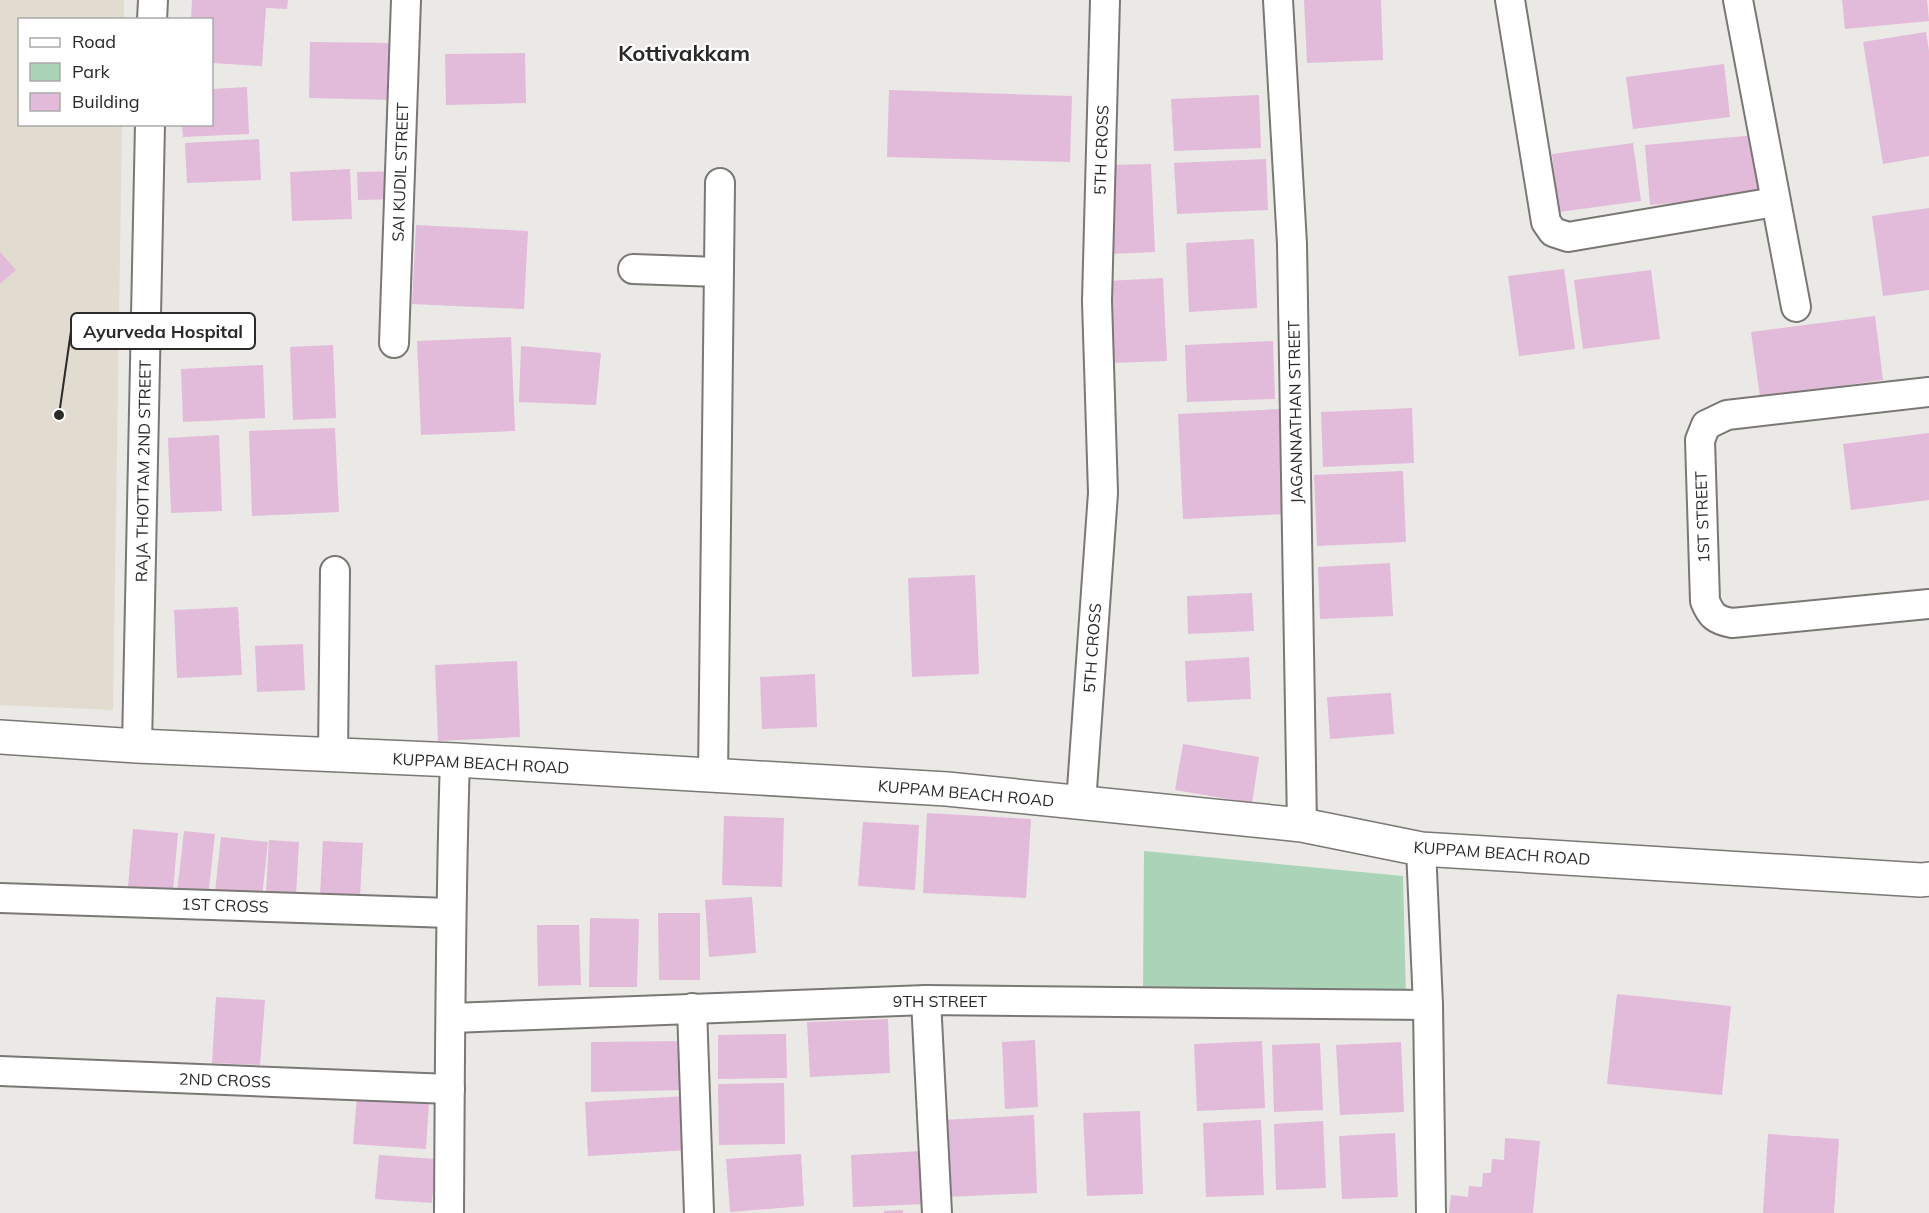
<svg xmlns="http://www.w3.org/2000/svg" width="1929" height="1213" viewBox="0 0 1929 1213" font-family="Mulish,sans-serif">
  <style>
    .built { fill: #e2dbd0 }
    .green { fill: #aad3b8 }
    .building { fill: #e2bada }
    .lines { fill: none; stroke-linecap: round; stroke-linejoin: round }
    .street-casing { stroke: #7a7874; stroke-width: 32 }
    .secondary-casing { stroke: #7a7874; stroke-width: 36 }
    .street { stroke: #fff; stroke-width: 28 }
    .secondary { stroke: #fff; stroke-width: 33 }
    .labels { text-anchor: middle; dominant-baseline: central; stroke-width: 4.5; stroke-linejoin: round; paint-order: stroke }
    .street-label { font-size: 16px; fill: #2b2a28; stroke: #fff }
    .district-label { font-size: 22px; font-weight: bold; fill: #2b2a28; stroke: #fff }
    .leader { fill: none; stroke: #2b2a28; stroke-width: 2 }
    .callout-dot { fill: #2b2a28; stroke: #fff; stroke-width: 2 }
    .callout { fill: #fff; stroke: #2b2a28; stroke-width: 2 }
    .callout-label { font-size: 18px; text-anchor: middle; font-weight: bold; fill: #2b2a28 }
  </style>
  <rect width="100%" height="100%" fill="#ebe9e5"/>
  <!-- built -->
  <path class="built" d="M0 0H124V19L20 20V124L122 125 113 710 0 705Z"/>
  <!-- green -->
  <path class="green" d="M1144 851 1403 876 1406 998 1143 995Z"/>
  <!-- building -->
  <g class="building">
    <path d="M192 0H288L287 9 266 8 262 66 212 63V20H191Z"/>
    <path d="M1304 0H1381L1383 60 1307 63Z"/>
    <path d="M1842 0H1927L1929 21 1845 29Z"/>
    <path d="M1926 32 1929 51V156L1883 164 1863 42Z"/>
    <path d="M310 42 397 43 396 100 309 98Z"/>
    <path d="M525 53 526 103 446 105 445 54Z"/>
    <path d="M1724 64 1730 117 1633 129 1626 77Z"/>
    <path d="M247 87 249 134 183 137 182 124H212V89Z"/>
    <path d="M889 90 1072 96 1070 162 887 157Z"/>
    <path d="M1259 95 1261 148 1174 151 1171 99Z"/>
    <path d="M1756 135 1761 195 1650 205 1645 145Z"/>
    <path d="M259 139 261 180 187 183 185 143Z"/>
    <path d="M1633 143 1641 201 1559 212 1552 154Z"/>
    <path d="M1266 159 1268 210 1177 214 1174 163Z"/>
    <path d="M1151 164 1155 252 1110 254 1107 165Z"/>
    <path d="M350 169 352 219 292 221 290 172Z"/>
    <path d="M403 171V199L358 200 357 172Z"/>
    <path d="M1929 208V290L1883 296 1872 216Z"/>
    <path d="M416 225 528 231 524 309 412 304Z"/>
    <path d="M1254 239 1257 308 1189 312 1186 243Z"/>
    <path d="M0 252 16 270 0 284Z"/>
    <path d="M1564 269 1575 349 1519 356 1508 276Z"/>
    <path d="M1651 270 1660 339 1583 349 1574 280Z"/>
    <path d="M1163 278 1167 361 1111 363 1107 281Z"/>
    <path d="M1875 316 1883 380 1760 397 1751 332Z"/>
    <path d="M511 337 515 431 421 435 417 341Z"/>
    <path d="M1273 341 1275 399 1187 402 1185 345Z"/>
    <path d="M333 345 336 418 293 420 290 347Z"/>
    <path d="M521 346 601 353 596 405 519 402Z"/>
    <path d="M263 365 265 418 183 422 181 369Z"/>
    <path d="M1412 408 1414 463 1323 467 1321 412Z"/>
    <path d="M1282 409 1286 514 1183 519 1178 414Z"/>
    <path d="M335 428 339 512 252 516 249 431Z"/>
    <path d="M1929 433V500L1851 510 1843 444Z"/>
    <path d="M219 435 222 511 171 513 168 438Z"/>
    <path d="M1403 471 1406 542 1317 546 1314 475Z"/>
    <path d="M1390 563 1393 616 1320 619 1318 567Z"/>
    <path d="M975 575 979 674 912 677 908 578Z"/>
    <path d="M1252 593 1254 631 1188 634 1187 596Z"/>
    <path d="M238 607 242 675 177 678 174 610Z"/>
    <path d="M303 644 305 690 257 692 255 646Z"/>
    <path d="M1249 657 1251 699 1187 702 1185 661Z"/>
    <path d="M517 661 520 737 438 741 435 665Z"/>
    <path d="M815 674 817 727 762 729 760 677Z"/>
    <path d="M1391 693 1394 734 1330 739 1327 697Z"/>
    <path d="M1183 744 1259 757 1252 803 1175 790Z"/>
    <path d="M927 813 1031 819 1026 898 923 893Z"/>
    <path d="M724 816 784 818 782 887 722 885Z"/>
    <path d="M863 822 919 825 915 890 858 886Z"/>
    <path d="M133 829 178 833 173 891 128 887Z"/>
    <path d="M184 831 215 834 208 897 177 893Z"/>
    <path d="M221 837 268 842 262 897 215 892Z"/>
    <path d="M269 840 299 842 296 895 266 893Z"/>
    <path d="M323 841 363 843 360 897 320 895Z"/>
    <path d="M752 897 756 953 709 957 705 900Z"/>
    <path d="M658 913H700V980H659Z"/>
    <path d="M590 918 639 919 637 987H589Z"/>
    <path d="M537 925H579L581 985 538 986Z"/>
    <path d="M1617 994 1731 1006 1722 1095 1607 1084Z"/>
    <path d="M216 997 265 1000 260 1065 212 1063Z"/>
    <path d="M888 1019 890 1073 810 1077 807 1022Z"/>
    <path d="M786 1034 787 1078 718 1079V1035Z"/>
    <path d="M1035 1040 1038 1107 1005 1109 1002 1042Z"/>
    <path d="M686 1041 687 1090 591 1092V1042Z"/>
    <path d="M1262 1041 1265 1108 1197 1111 1194 1044Z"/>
    <path d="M1401 1042 1404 1112 1340 1115 1336 1045Z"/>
    <path d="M1320 1043 1323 1110 1274 1112 1272 1045Z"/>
    <path d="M784 1083 785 1144 719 1145 718 1084Z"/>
    <path d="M686 1096 689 1150 588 1156 585 1102Z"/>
    <path d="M357 1097 429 1102 426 1149 353 1144Z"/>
    <path d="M1140 1111 1143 1194 1087 1196 1083 1113Z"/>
    <path d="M1034 1115 1037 1193 946 1197 943 1120Z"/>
    <path d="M1261 1120 1264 1195 1206 1197 1203 1123Z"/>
    <path d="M1323 1121 1326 1188 1276 1190 1274 1124Z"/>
    <path d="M1395 1133 1398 1197 1342 1199 1339 1136Z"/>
    <path d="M1768 1134 1839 1139 1834 1213H1763Z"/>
    <path d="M1505 1138 1540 1141 1533 1213H1449L1451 1195 1468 1197 1469 1186 1482 1187 1483 1173H1491L1492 1159 1504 1160Z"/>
    <path d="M922 1151 925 1204 853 1207 851 1155Z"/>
    <path d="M801 1154 804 1206 730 1212 726 1159Z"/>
    <path d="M379 1155 436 1159 432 1203 375 1199Z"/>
    <path d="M903 1210V1213H884V1211Z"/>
  </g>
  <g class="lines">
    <!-- street casing -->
    <g class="street-casing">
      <g id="street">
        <path d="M1278 0 1292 244 1302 825"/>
        <path d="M1510 0 1546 222 1553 232 1568 237 1775 202"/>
        <path d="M1738 0 1796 307"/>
        <path d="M152 20 153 0"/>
        <path d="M633 269 719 272"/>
        <path d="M394 343 406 0"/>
        <path d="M1929 392 1727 415 1706 425 1700 440 1705 601C1711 616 1716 620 1732 623L1929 604"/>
        <path d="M137 746 150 124"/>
        <path d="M333 755 335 571"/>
        <path d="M713 777 720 183"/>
        <path d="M1081 803 1103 493 1097 301 1105 0"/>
        <path d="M1421 849 1428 1005 1431 1213"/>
        <path d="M0 898 450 913"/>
        <path d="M926 1000 937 1213"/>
        <path d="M692 1008 699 1213"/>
        <path d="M452 1018 926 1000 1428 1005"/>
        <path d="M0 1071 450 1089"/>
        <path d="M449 1213C450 1062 450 911 455 760"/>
      </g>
    </g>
    <!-- secondary casing -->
    <g class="secondary-casing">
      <path id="secondary" d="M0 737 137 746 455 760 947 789 1302 825 1421 849 1921 880 1929 879"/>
    </g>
    <!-- street -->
    <use href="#street" class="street"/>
    <!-- secondary -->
    <use href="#secondary" class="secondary"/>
  </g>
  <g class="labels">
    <!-- street labels -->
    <g class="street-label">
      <text transform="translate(1101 150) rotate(-88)">5TH CROSS</text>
      <text transform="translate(400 172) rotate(-88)">SAI KUDIL STREET</text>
      <text transform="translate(1295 412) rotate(-91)">JAGANNATHAN STREET</text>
      <text transform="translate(143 471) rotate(-89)">RAJA THOTTAM 2ND STREET</text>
      <text transform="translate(1702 517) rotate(-92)">1ST STREET</text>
      <text transform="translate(1092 648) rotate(-86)">5TH CROSS</text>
      <text transform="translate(481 763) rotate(3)">KUPPAM BEACH ROAD</text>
      <text transform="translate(966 793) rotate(5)">KUPPAM BEACH ROAD</text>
      <text transform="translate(1502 853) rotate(4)">KUPPAM BEACH ROAD</text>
      <text transform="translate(225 905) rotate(2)">1ST CROSS</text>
      <text x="940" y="1001">9TH STREET</text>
      <text transform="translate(225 1080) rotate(2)">2ND CROSS</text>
    </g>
    <!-- district labels -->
    <g class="district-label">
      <text x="684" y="53">Kottivakkam</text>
    </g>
  </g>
  <!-- callouts -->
  <path class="leader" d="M59 415L71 331"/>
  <circle class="callout-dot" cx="59" cy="415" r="6"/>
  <rect class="callout" x="71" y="313" width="184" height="36" rx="6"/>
  <g class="callout-label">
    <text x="163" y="338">Ayurveda Hospital</text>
  </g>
  <!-- legend -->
  <rect x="18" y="18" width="195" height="108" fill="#ffffff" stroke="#aaaaa9" stroke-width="1.5"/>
  <rect x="30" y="38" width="30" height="9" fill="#ffffff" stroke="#aaaaa9" stroke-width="1.5"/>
  <text x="72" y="48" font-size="18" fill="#2b2a28">Road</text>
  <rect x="30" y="63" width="30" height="18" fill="#aad3b8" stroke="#aaaaa9" stroke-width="1.5"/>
  <text x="72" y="78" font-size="18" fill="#2b2a28">Park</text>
  <rect x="30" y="93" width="30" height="18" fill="#e2bada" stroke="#aaaaa9" stroke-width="1.5"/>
  <text x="72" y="108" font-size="18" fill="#2b2a28">Building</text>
</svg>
